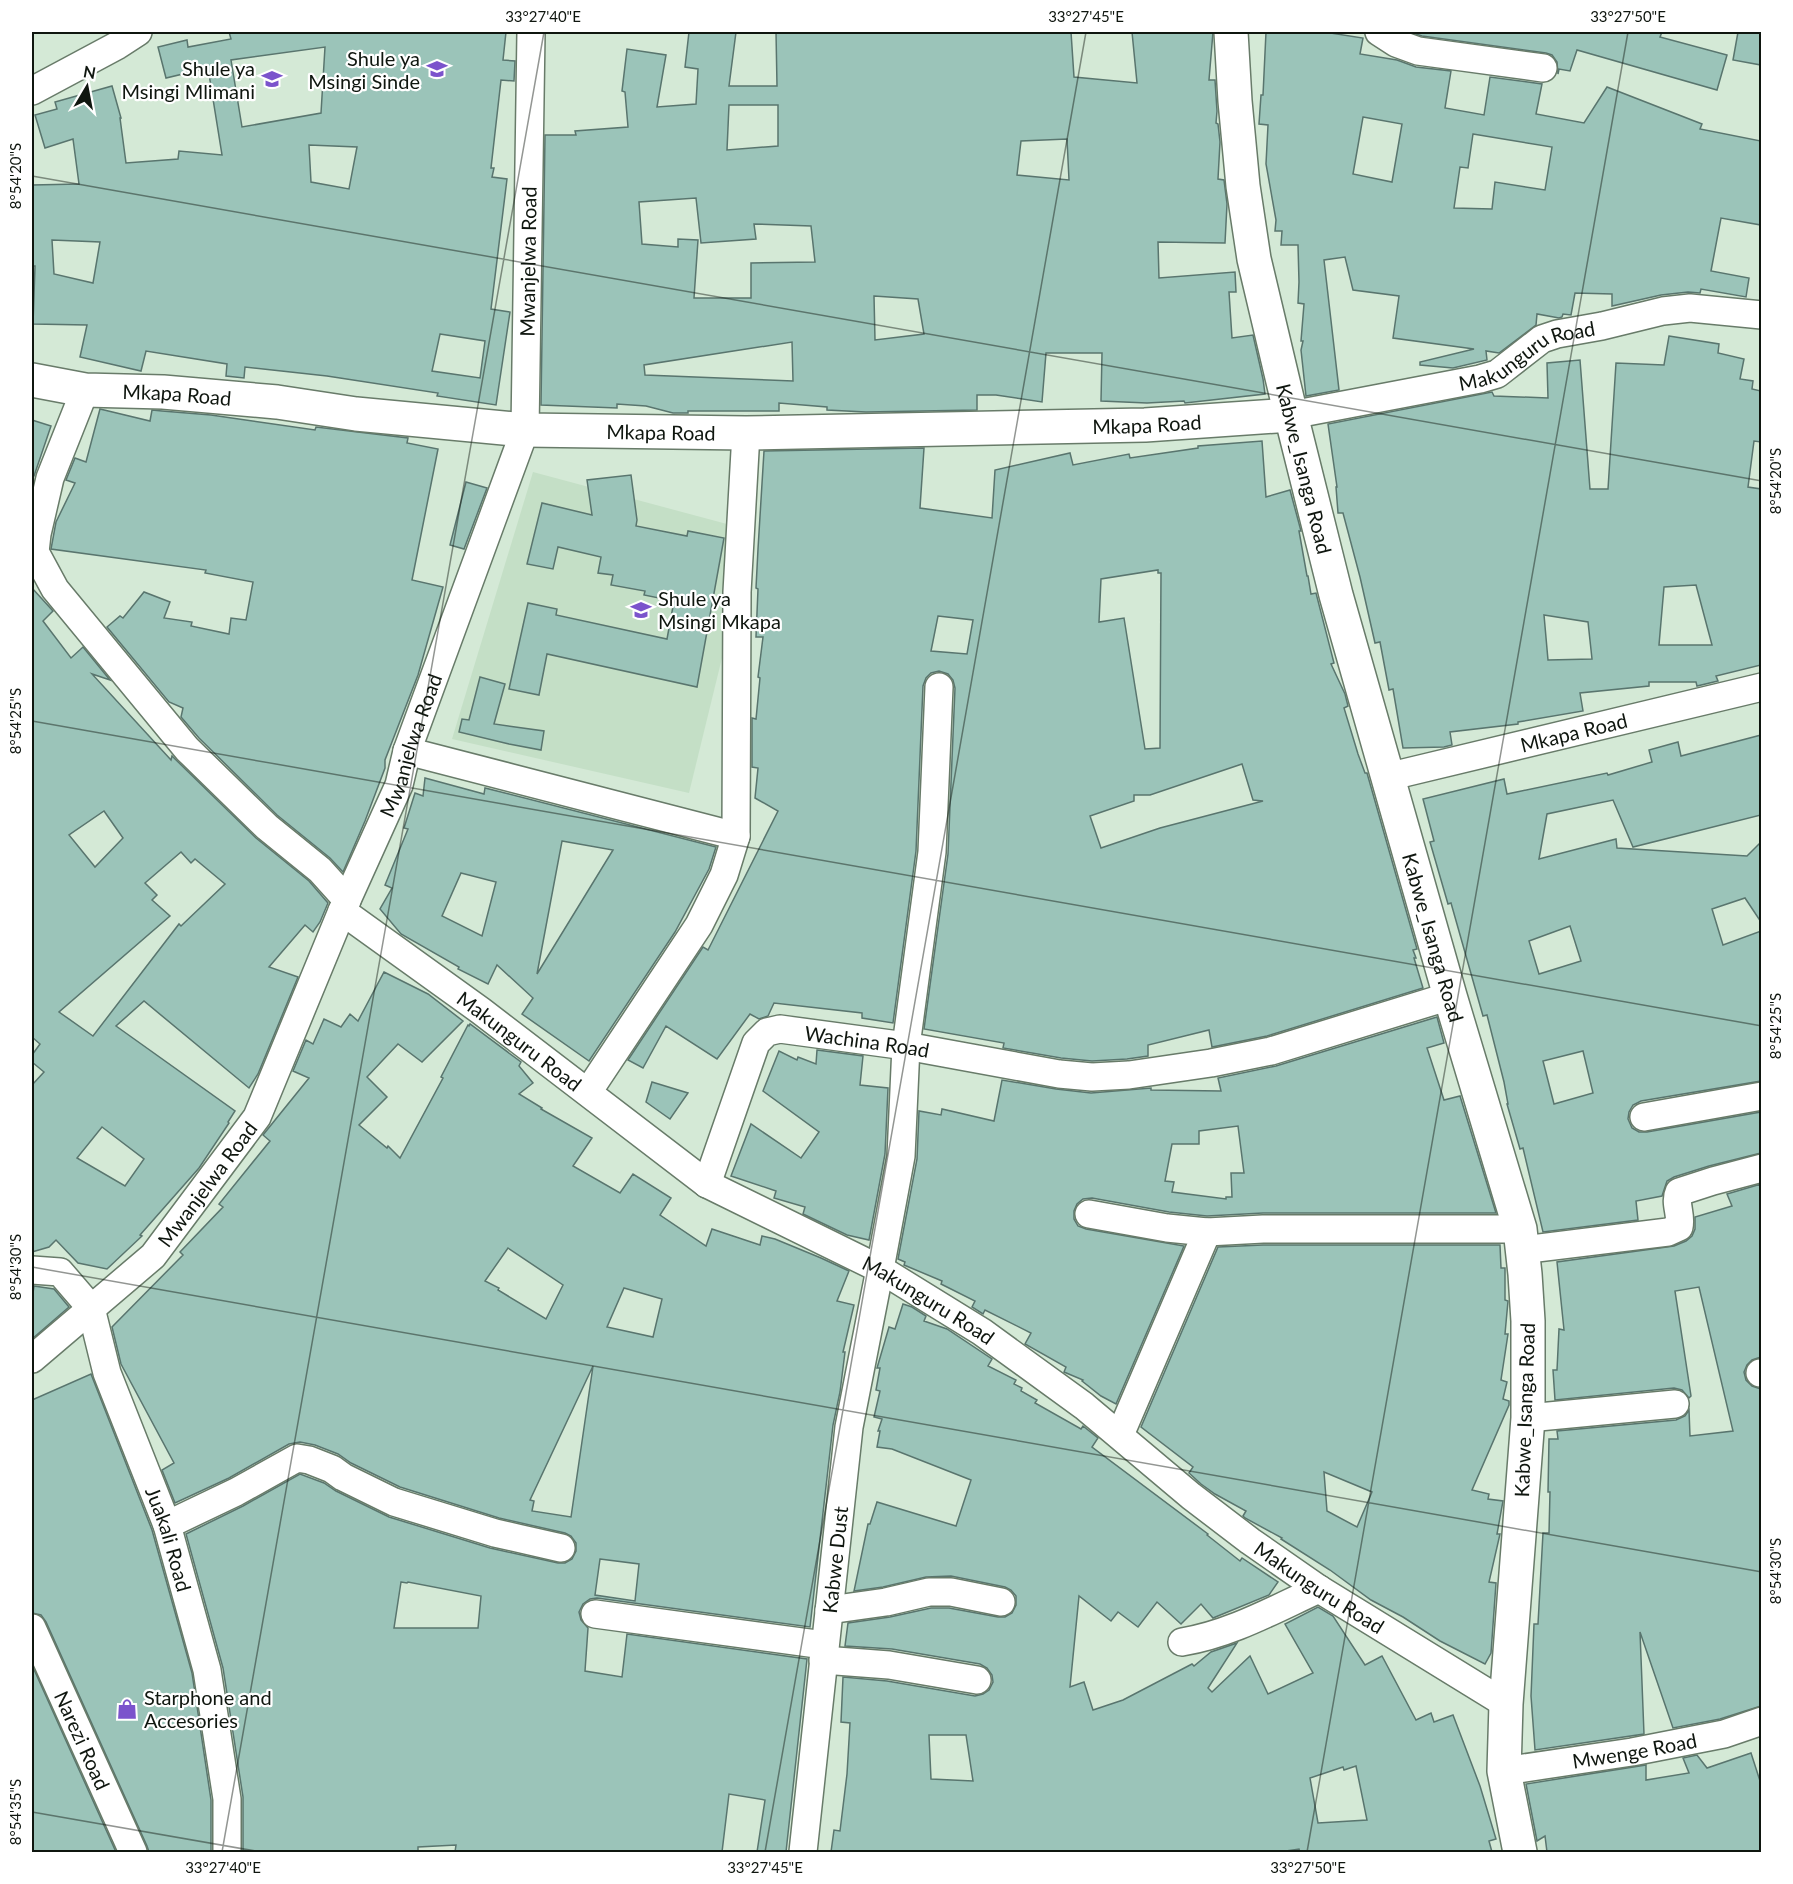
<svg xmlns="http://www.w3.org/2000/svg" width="1793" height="1884" viewBox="0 0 1793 1884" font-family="Lato,sans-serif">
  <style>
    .built { fill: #c4dfc6 }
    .building { fill: #9bc4b9; stroke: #59756e; stroke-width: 1.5; fill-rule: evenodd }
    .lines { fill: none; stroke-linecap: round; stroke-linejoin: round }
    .minor-casing { stroke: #687b69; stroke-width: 30 }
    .tertiary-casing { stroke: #687b69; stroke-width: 36 }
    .minor { stroke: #fff; stroke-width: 27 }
    .tertiary { stroke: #fff; stroke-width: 33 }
    .ticks { fill: none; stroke: #0f160f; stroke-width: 1.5; stroke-opacity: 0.45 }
    .labels { text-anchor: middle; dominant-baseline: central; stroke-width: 4.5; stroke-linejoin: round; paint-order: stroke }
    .poi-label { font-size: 20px; fill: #0f160f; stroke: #fff; text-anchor: end }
    .street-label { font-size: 20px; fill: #0f160f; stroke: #fff }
    .neatline { fill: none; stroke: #0f160f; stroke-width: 2 }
    .ticks-label { font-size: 15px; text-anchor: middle; fill: #0f160f }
  </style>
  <rect width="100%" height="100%" fill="#d4e9d6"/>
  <!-- built -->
  <path class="built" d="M533 472 753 531 689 793 452 739Z"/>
  <!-- building -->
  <g class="building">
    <path d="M229 32H506L503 60 515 61 514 81 501 80 491 168H494L492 177 507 179 491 309 510 312 496 405 437 396 438 393 327 376 245 367 244 378 226 376 227 364 146 351 141 371 80 357 87 325 33 324 35 266H32V185L79 184 73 139 45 148 35 115 57 109 55 102 112 86 121 118H120L126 163 178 159 179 151 222 155 208 68 166 78 158 47 187 40 188 47 231 39ZM325 47 321 113 242 127 231 60ZM309 145 357 147 349 189 311 182ZM52 240 100 242 93 283 54 274ZM440 334 485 341 480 378 432 371Z"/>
    <path d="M689 32H736L729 86H777L776 32H1071L1074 77 1137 83 1132 32H1213L1209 80H1215L1217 111 1216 123 1218 124 1220 142 1218 179 1224 180 1227 204 1225 243 1158 242 1159 278 1235 272 1236 292H1229L1232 338 1253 335 1263 379 1265 394 1185 403 1184 401 1147 403 1101 401 1102 353H1046L1042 402 996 395H977V410L866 412 827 410V407L779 403V411H688V413H673L646 406 617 404V408L541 405 545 135H576L575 131 628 127 625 92 622 91 627 49 666 55 657 107 696 104 698 69 685 67ZM729 105H778V146L727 150ZM1067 139 1069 180 1017 175 1021 141ZM696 198 701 243 756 239 754 224 811 226 815 262 751 263V298H694L698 240 678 239V247L642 244 639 202ZM874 296 918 299 924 334 875 340ZM792 342 793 381 645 375 644 365Z"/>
    <path d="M1266 32H1324L1363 38 1360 54 1397 60 1416 67 1451 71 1445 108 1484 115 1490 77 1542 84 1536 114 1584 123 1607 87 1702 124 1700 129 1761 141V225L1721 218 1711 271 1749 278 1746 297 1701 289 1700 293 1688 292 1661 295 1612 306V294L1575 293 1571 315 1563 314 1562 317 1559 318 1537 314 1536 325 1499 353 1486 351 1487 360 1453 368 1420 365V362L1474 349 1393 338 1399 296 1353 290 1345 257 1324 260 1339 390 1306 396 1301 350 1303 341H1301L1304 304 1298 303 1299 282 1298 245H1281L1282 231H1275L1276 220 1266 164 1268 125 1259 124 1261 95H1263ZM1363 117 1402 124 1392 182 1353 174ZM1473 134 1552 147 1545 190 1495 182 1492 209 1454 208 1460 167 1468 168Z"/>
    <path d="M1410 32H1662L1660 37 1727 55 1717 90 1577 50 1570 71 1559 69 1558 74 1557 62 1552 55 1546 53 1422 36Z"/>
    <path d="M1738 32H1761V65L1733 60Z"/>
    <path d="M1669 336 1719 344 1718 353 1744 359 1740 379 1753 381 1752 389 1761 391V442L1754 441 1748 487 1761 489V665L1716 676 1718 681 1697 686 1696 682H1649V686L1580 693 1583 711 1518 722V724L1450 732 1452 745 1444 747 1403 748 1393 689 1389 690 1380 642 1375 643 1360 577 1343 513H1338L1336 487H1337L1328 424 1492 392 1494 396 1548 398 1547 363 1580 360 1590 489H1608L1616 363 1664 365ZM1696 585 1712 645H1659L1664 587ZM1544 615 1588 622 1592 659 1548 660Z"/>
    <path d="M100 409 150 421 152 410 162 411 211 415 315 430 316 427 408 438 407 443 438 449 412 580 443 587 418 675 385 760V768L365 821 343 872 330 858 277 815 199 738 181 717 183 708 169 702 107 627 120 616 123 618 144 592 170 602 164 618 192 622 191 626 229 634 231 618 246 620 253 582 205 573 206 570 51 549 56 522 75 483 66 480 75 458 86 462Z"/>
    <path d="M32 420 51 426 34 476H32Z"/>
    <path d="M1262 441 1266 497 1290 490 1301 531H1299L1307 576H1308L1311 594 1316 593 1334 663 1331 664 1345 694 1348 706 1344 708 1358 754 1365 773H1367L1417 949 1413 950 1416 958H1414L1423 988 1267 1036 1212 1047 1209 1030 1148 1045V1056L1127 1059 1092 1061 1061 1058 1003 1048 1004 1043 924 1029 948 854 955 688 953 680 948 674 939 671 931 673 926 678 923 686 916 851 893 1023 862 1018V1013L774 1003 768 1016 759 1019 750 1014 717 1059 666 1026 643 1068 628 1060 703 947 708 950 778 811 755 798 758 768 752 767V718L756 719 760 678 758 677 763 637H756L758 589 756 588 758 549 764 451 924 448 920 508 992 518 995 470 1070 453 1073 465 1129 454 1130 458 1198 448V446ZM1158 570V573H1161L1160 748 1145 749 1124 618 1099 622 1101 579ZM938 616 973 620 967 654 931 651ZM1242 764 1253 800 1263 801 1160 828 1101 848 1090 816 1134 801V795H1150Z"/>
    <path d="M631 475 637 520 636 526 687 536 688 531 724 538 697 687 547 654 539 695 509 689 528 603 557 609 556 615 667 639 674 601 644 595 645 591 611 585 613 575 598 573 601 557 558 547 553 569 527 564 542 503 592 515 587 480Z"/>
    <path d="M466 482 487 488 464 549 450 545Z"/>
    <path d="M32 588 53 611 43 621 71 658 83 647 110 680 92 674 171 760 172 756 256 838 309 881 328 903 320 922 313 932 305 925 269 967 298 977 258 1074 249 1088 144 1001 116 1026 235 1111 228 1122 229 1123 199 1168 140 1235 142 1236 107 1269 78 1263 56 1240 49 1247 32 1252V1085L44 1072 32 1062V1055L40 1044 32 1037ZM104 811 123 838 95 867 69 835ZM181 852 191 863 195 859 225 884 181 926 179 924 93 1036 59 1012 170 916 152 900 157 895 145 883ZM102 1127 144 1159 125 1186 77 1158Z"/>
    <path d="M480 677 505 684 494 724 544 731 541 750 509 744 459 732 462 719 469 720Z"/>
    <path d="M1761 735V815L1633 847 1613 800 1547 814 1539 859 1616 839 1617 848 1747 856 1761 842V922L1745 898 1712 909 1723 945 1761 931V1081L1641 1101 1633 1105 1629 1112 1628 1119 1632 1128 1639 1132H1647L1761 1112V1153L1709 1166 1674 1177 1667 1181 1662 1196 1636 1201 1638 1220 1543 1232 1523 1148 1520 1149 1507 1104H1508L1504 1082 1487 1015 1483 1016 1451 903 1448 904 1430 842 1434 841 1423 799 1504 779 1507 794 1607 773 1608 775 1652 762 1649 750 1678 742 1681 756ZM1570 926 1581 961 1539 974 1529 941ZM1583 1051 1593 1093 1554 1104 1543 1061Z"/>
    <path d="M425 778 484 794 485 788 493 790 716 847 709 869 675 932 589 1061 522 1014 533 998 497 965 488 984 458 969 459 967 401 934 380 909 392 888 385 885 408 829 404 828 415 793 423 796ZM562 841 613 850 537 974ZM461 873 496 882 482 936 442 916Z"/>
    <path d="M384 972 428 994 463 1021 422 1062 398 1044 367 1077 387 1097 359 1125 387 1148 388 1146 400 1158 443 1078 441 1077 468 1025 469 1026 470 1024 521 1062 519 1066 533 1083 519 1094 542 1108 541 1109 592 1138 573 1166 620 1193 633 1174 671 1198 660 1215 706 1246 712 1229 760 1245 762 1236 775 1239 821 1258 849 1271 837 1301 854 1305 843 1352H845L840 1392 833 1425 810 1627 597 1598 590 1599 583 1604 579 1612 581 1620 588 1628 585 1671 622 1677 627 1634 807 1659 786 1852H757L765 1800 729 1794 722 1852H455L456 1845 418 1847V1852H243V1797L223 1668 186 1534 243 1506 300 1474 324 1483 336 1491 389 1517 490 1548 558 1563H565L572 1559 576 1551V1543L571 1536 565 1533 499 1518 400 1487 351 1463 338 1454 315 1445 300 1442 289 1444 229 1478 175 1503 162 1470 174 1463 121 1364 112 1327 183 1255 180 1252 223 1207 219 1204 270 1141 263 1135 309 1078 293 1071 306 1040 313 1044 324 1019 341 1027 350 1014 358 1021ZM508 1248 563 1285 546 1319 498 1290 499 1288 485 1281ZM624 1288 662 1299 653 1337 607 1327ZM593 1366 571 1517 532 1511 534 1501 530 1500ZM600 1559 639 1564 635 1601 595 1595ZM401 1582 407 1583 408 1582 481 1596 478 1628H394Z"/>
    <path d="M1437 1017 1444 1043 1427 1048 1444 1100 1460 1096 1496 1213H1263L1207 1216 1169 1212 1092 1198 1083 1199 1077 1204 1074 1211V1219L1078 1226 1086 1229 1184 1246 1116 1404 1101 1396 1082 1381 1083 1380 1064 1372 1066 1367 1025 1344 1031 1333 985 1310 983 1314 972 1307 975 1301 941 1284 942 1281 904 1265 905 1262 898 1259 917 1159 919 1111 941 1115 942 1109 994 1121 1002 1080 1056 1089 1091 1093 1151 1088V1090L1221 1091 1218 1078 1276 1066ZM1238 1126 1244 1173H1231L1232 1197H1226V1199L1172 1192 1174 1182 1165 1181 1172 1144H1199V1131Z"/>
    <path d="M817 1050 863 1056 860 1085 888 1088 885 1154 869 1240 847 1235 803 1214 805 1207 774 1198 776 1191 731 1176 751 1124 801 1158 819 1132 763 1091 779 1051 797 1060 798 1057 816 1064Z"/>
    <path d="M652 1082 688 1093 670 1119 646 1102Z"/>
    <path d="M1761 1184V1357L1752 1360 1747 1365 1744 1372 1746 1380 1752 1386 1761 1389V1706L1720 1719 1673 1728 1640 1632 1644 1734 1535 1750 1531 1696 1534 1624H1538L1543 1533H1549L1550 1492H1548L1549 1439H1558L1557 1431 1676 1420 1685 1416 1689 1410 1690 1436 1733 1431 1699 1287 1675 1291 1691 1396 1689 1398 1682 1390 1674 1388 1555 1400 1553 1370H1557L1559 1329 1564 1330 1557 1262 1674 1246 1686 1241 1692 1236 1695 1229V1217L1732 1206 1727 1194Z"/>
    <path d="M1263 1245H1500L1501 1268H1505V1300L1508 1301 1505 1334H1508L1501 1380 1507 1382 1503 1399 1509 1401V1405L1472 1490 1489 1494 1488 1499 1503 1501 1497 1534H1500L1489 1582 1496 1583 1491 1653 1485 1664 1440 1641 1403 1617 1371 1600 1330 1570 1281 1539 1282 1538 1245 1518 1243 1516 1246 1511 1215 1494 1201 1484 1189 1473 1193 1467 1141 1427 1218 1247ZM1324 1472 1372 1492 1357 1527 1327 1511Z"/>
    <path d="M34 1286 54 1289 69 1307 32 1339V1294L33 1293Z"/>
    <path d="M903 1304 912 1307 926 1316 924 1321 947 1329 992 1359 988 1366 1016 1380 1014 1384 1022 1388 1021 1391 1037 1400 1035 1403 1081 1429 1083 1426 1098 1438 1092 1447 1208 1534 1207 1535 1240 1561 1242 1558 1278 1582 1269 1595 1213 1618 1201 1604 1181 1624 1157 1602 1138 1627 1118 1612 1111 1621 1079 1596 1070 1687 1084 1682 1093 1710 1123 1700 1192 1664 1194 1666 1211 1652 1237 1643 1208 1688 1212 1692 1250 1656 1268 1694 1313 1673 1285 1624 1318 1607 1333 1616 1365 1665 1382 1656 1416 1720 1431 1713 1434 1722 1453 1715 1480 1786 1496 1839 1489 1841 1492 1852H1300L1299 1849 1279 1852H831L834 1830 840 1831 847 1774 850 1723 841 1722 843 1677 887 1681 975 1696 983 1694 989 1690 993 1682 992 1675 987 1668 980 1664 892 1649 845 1646 848 1623 890 1617 931 1608H949L998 1617H1005L1012 1613 1016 1605V1596L1011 1590 1005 1587 951 1576 926 1577 883 1587 854 1591 868 1524H870L877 1502 956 1526 971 1480 892 1449 877 1447 880 1431H878L882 1419 874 1417 880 1391 876 1390 880 1368H877L889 1327 895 1329ZM929 1735H966L973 1781 931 1779ZM1356 1766 1367 1820 1318 1823 1310 1778 1343 1767 1344 1770Z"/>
    <path d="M91 1374 152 1530 192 1673 211 1800V1852H149L147 1846 46 1622 41 1615 32 1613V1400Z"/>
    <path d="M32 1665 116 1852H32Z"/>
    <path d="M1751 1753 1761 1784V1852H1547L1545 1836 1537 1841 1526 1784 1646 1765V1780L1689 1773 1683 1758 1697 1755 1707 1768Z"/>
  </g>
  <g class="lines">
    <!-- minor casing -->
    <g class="minor-casing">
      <g id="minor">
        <path d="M1379 32 1396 43 1418 51 1543 68"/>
        <path d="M32 91 118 45 138 32"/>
        <path d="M85 390 50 478 37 534 35 552 55 589 187 749 267 827 320 870 347 900"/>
        <path id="s1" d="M1291 415 1480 379 1497 374 1542 339 1557 334 1602 326 1663 311 1690 308 1762 315"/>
        <path d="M407 751 736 836"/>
        <path id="s2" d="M1387 777 1762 687"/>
        <path id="s3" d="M342 911 481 1011 707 1184 880 1269 982 1332 1084 1406 1191 1496 1250 1541 1319 1589 1506 1704"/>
        <path d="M588 1092 699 925 724 875 736 836 737 592 746 433"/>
        <path d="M1644 1117 1762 1096"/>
        <path id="s4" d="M707 1184 756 1043 767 1032 780 1029 906 1046 1059 1074 1092 1077 1129 1075 1211 1063 1271 1051 1450 996"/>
        <path d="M1089 1214 1167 1228 1207 1232 1263 1229H1520"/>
        <path d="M1522 1250 1668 1232 1679 1227C1682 1215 1674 1203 1679 1192L1713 1181 1762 1168"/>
        <path id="s5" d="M32 1270 60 1272 91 1308 107 1373 167 1525 207 1670 227 1799V1852"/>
        <path id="s6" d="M32 1359 153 1256 257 1117 342 911 399 785 407 751 525 430 531 32"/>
        <path d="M1760 1373H1762"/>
        <path d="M1528 1418 1675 1404"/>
        <path d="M1120 1435 1207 1232"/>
        <path d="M167 1525 236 1492 297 1458 309 1460 332 1469 343 1477 394 1502 495 1533 561 1548"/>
        <path d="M829 1610 886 1602 929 1592H951L1001 1602"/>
        <path d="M595 1614 824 1645"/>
        <path id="s7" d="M32 1628 133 1852"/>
        <path d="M1182 1642C1231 1634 1275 1609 1319 1589"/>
        <path d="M823 1660 889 1665 977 1680"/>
        <path id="s8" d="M1504 1771 1632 1752 1724 1734 1762 1721"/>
        <path id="s9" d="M803 1852 849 1427 880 1269 901 1156 906 1046 932 852 939 687"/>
      </g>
    </g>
    <!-- tertiary casing -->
    <g class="tertiary-casing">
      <g id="tertiary">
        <path id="s10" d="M1231 32 1235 101 1243 186 1254 259 1291 415 1336 595 1450 996 1520 1229 1525 1274 1528 1321V1418L1506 1704 1504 1771 1520 1852"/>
        <path id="s11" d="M32 380 85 390 163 392 277 402 356 414 525 430 746 433 1145 425 1291 415"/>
      </g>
    </g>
    <!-- minor -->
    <use href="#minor" class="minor"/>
    <!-- tertiary -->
    <use href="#tertiary" class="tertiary"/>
  </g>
  <!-- ticks -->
  <path class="ticks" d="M32 176 1762 481M32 721 1762 1026M32 1267 1762 1572M32 1812 261 1852M222 1852 544 32M765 1852 1086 32M1307 1852 1628 32"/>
  <!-- icons -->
  <defs>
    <g id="school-bare" transform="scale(1.62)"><path d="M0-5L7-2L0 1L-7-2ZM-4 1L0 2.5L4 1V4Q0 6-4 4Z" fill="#7b53cc" stroke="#fff" stroke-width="2.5" paint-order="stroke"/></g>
    <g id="shop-bare" transform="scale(1.62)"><path d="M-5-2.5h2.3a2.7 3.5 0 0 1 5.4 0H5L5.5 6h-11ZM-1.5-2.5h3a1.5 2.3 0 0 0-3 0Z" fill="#7b53cc" stroke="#fff" stroke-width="2.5" paint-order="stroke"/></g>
  </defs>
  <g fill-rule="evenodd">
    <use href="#school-bare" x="437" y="69"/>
    <use href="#school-bare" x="272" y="79"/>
    <use href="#school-bare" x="641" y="610"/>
    <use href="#shop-bare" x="127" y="1709"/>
  </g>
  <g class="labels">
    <!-- poi labels -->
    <g class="poi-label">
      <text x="420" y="58">Shule ya<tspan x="420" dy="23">Msingi Sinde</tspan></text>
      <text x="255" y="68">Shule ya<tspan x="255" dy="23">Msingi Mlimani</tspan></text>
      <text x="658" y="598" text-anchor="start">Shule ya<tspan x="658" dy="23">Msingi Mkapa</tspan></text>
      <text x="144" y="1697" text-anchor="start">Starphone and<tspan x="144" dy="23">Accesories</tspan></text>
    </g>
    <!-- street labels -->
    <g class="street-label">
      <text stroke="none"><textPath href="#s6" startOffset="1239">Mwanjelwa Road</textPath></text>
      <text stroke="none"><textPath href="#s1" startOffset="246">Makunguru Road</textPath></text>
      <text stroke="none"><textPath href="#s11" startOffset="146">Mkapa Road</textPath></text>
      <text stroke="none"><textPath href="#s11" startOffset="1118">Mkapa Road</textPath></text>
      <text stroke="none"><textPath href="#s11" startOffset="632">Mkapa Road</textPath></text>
      <text stroke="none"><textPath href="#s10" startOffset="444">Kabwe_Isanga Road</textPath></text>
      <text stroke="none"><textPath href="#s2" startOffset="192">Mkapa Road</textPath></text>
      <text stroke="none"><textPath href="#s6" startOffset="735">Mwanjelwa Road</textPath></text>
      <text stroke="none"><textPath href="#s10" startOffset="930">Kabwe_Isanga Road</textPath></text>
      <text stroke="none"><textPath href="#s3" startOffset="220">Makunguru Road</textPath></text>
      <text stroke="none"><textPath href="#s4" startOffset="266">Wachina Road</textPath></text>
      <text stroke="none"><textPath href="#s6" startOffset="249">Mwanjelwa Road</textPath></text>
      <text stroke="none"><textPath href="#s3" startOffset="706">Makunguru Road</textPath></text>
      <text transform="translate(1524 1410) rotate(-88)">Kabwe_Isanga Road</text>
      <text stroke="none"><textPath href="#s5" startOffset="320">Juakali Road</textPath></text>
      <text stroke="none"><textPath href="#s9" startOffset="294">Kabwe Dust</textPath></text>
      <text stroke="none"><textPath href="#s3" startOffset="1192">Makunguru Road</textPath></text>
      <text stroke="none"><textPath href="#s7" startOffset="123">Narezi Road</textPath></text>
      <text stroke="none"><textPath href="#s8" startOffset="132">Mwenge Road</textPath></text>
    </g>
  </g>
  <!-- border -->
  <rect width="1793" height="1884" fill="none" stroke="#ffffff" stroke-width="66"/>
  <!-- north arrow -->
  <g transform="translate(87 87) rotate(10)" stroke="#ffffff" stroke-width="4.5" paint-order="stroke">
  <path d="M0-4.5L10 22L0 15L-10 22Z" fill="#0f160f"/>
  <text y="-9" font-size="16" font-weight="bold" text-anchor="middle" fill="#0f160f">N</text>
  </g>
  <rect x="33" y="33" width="1727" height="1818" class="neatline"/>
  <g class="ticks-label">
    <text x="543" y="22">33°27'40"E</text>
    <text x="1086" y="22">33°27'45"E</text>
    <text x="1628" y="22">33°27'50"E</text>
    <text transform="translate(16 176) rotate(-90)" y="5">8°54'20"S</text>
    <text transform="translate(1776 481) rotate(-90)" y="5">8°54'20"S</text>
    <text transform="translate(16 721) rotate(-90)" y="5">8°54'25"S</text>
    <text transform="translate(1776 1026) rotate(-90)" y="5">8°54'25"S</text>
    <text transform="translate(16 1267) rotate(-90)" y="5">8°54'30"S</text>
    <text transform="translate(1776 1571) rotate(-90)" y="5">8°54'30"S</text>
    <text transform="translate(16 1812) rotate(-90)" y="5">8°54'35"S</text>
    <text x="223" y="1873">33°27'40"E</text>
    <text x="765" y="1873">33°27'45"E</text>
    <text x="1308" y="1873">33°27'50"E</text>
  </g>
</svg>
